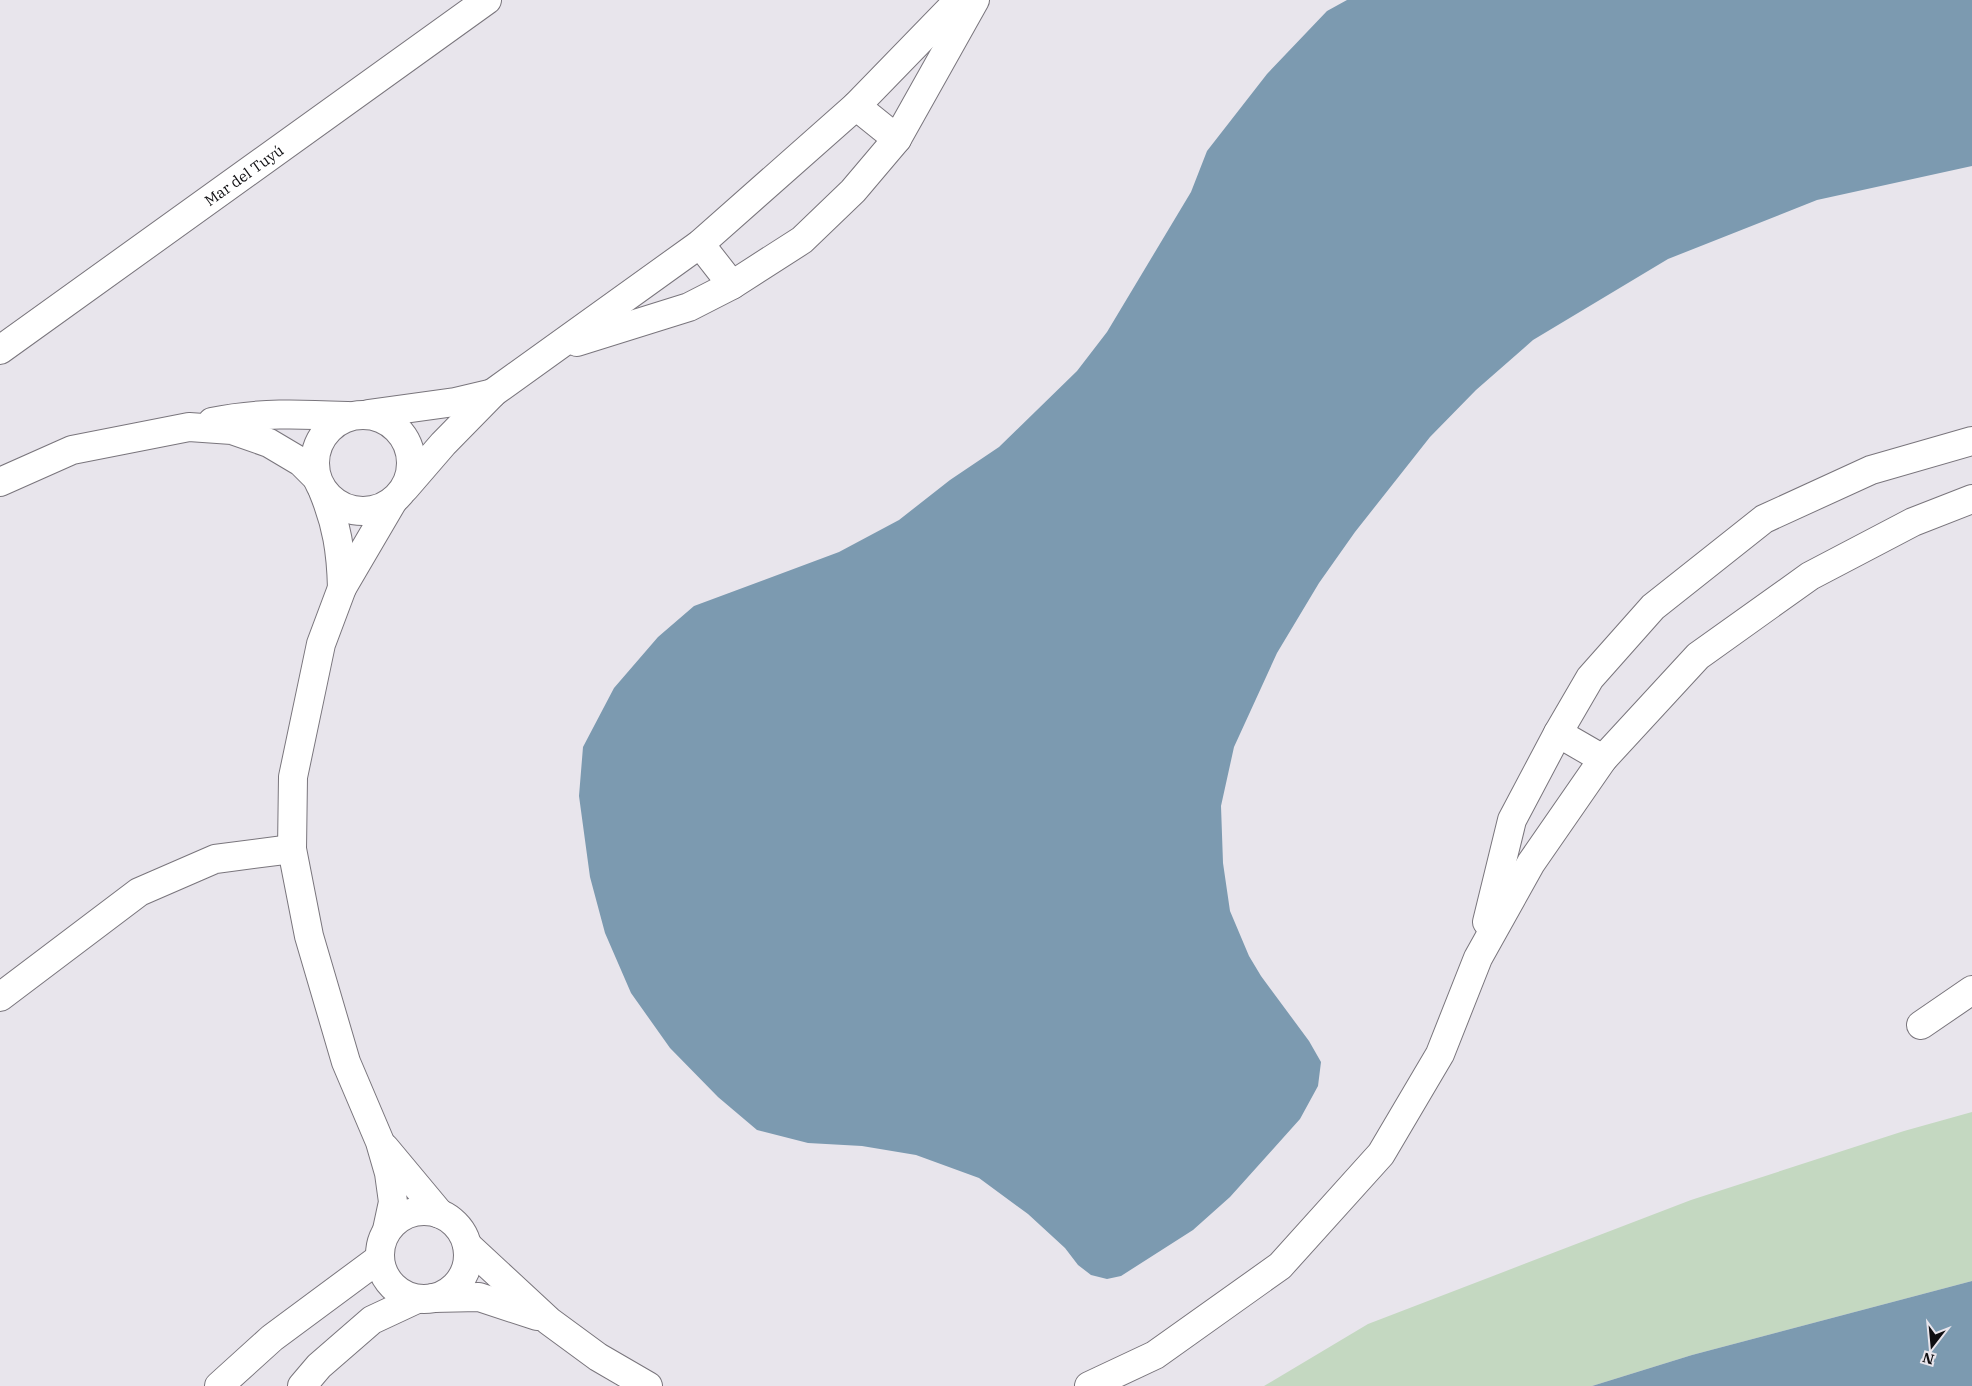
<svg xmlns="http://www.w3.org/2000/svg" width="1972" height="1386" viewBox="0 0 1972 1386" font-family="'IBM Plex Serif',serif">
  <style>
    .green { fill: #c4d8c1 }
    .water { fill: #7c9ab0 }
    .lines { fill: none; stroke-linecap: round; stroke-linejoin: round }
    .minor-casing { stroke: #79757c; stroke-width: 30 }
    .minor { stroke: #fff; stroke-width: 28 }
    .labels { text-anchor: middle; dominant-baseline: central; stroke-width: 5; stroke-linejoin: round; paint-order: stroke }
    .street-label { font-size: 15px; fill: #0f0e11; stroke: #e8e5ec }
  </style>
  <rect width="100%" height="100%" fill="#e8e5ec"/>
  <!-- green -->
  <path class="green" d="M1972 1112V1281L1692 1355 1592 1386H1264L1368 1324 1691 1200 1904 1131Z"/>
  <!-- water -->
  <g class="water">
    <path d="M1347 0H1972V166L1817 200 1668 259 1533 340 1476 390 1430 437 1355 532 1319 583 1277 653 1234 747 1221 806 1223 863 1230 911 1249 956 1261 976 1309 1041 1321 1062 1318 1086 1300 1119 1230 1197 1193 1230 1121 1276 1107 1279 1091 1275 1078 1265 1065 1248 1028 1214 979 1178 916 1155 862 1146 808 1143 757 1130 718 1097 670 1048 631 993 605 933 590 877 579 796 583 747 614 688 658 637 694 606 839 552 899 520 950 480 999 447 1077 371 1107 332 1191 192 1207 151 1267 74 1327 11Z"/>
    <path d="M1972 1281V1386H1592L1692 1355Z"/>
  </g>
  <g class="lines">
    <!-- minor casing -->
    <g class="minor-casing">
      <g id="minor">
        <path d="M856 106 897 139"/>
        <path d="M700 244 732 285"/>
        <path d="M577 342 689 307 732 285 802 240 853 191 897 139 975 0"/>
        <path id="s1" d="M0 350 487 0"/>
        <path d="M368 414 455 402 493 393"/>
        <circle cx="363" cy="463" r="48"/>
        <path d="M212 422C258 412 302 414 348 416"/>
        <path d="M0 482 72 450 189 427 232 430 269 443 301 462 316 477"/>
        <path d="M405 488 443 444 494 392 700 244 856 106 959 0"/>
        <path d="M323 491C337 525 341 551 342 588"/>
        <path d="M1558 733 1603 759"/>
        <path d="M1487 922 1512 820 1558 733 1590 678 1653 607 1764 519 1871 470 1972 441"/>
        <path d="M0 997 139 892 215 859 292 849"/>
        <path d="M1921 1025 1972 990"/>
        <path d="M385 1148 440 1214"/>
        <circle cx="424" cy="1255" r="44"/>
        <path d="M387 1230 393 1202 389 1173 380 1142 346 1062 309 936 292 849 293 777 321 644 342 588 393 501"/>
        <path d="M467 1245 549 1321 598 1357 648 1386"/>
        <path d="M433 1298 479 1297 537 1316"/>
        <path d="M219 1386 272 1338 380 1258"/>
        <path d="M302 1386 319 1366 372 1320 417 1299"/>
        <path d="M1089 1386 1155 1355 1280 1266 1381 1154 1440 1054 1478 958 1531 863 1603 759 1698 656 1810 576 1913 522 1972 499"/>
      </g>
    </g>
    <!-- minor -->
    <use href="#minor" class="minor"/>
  </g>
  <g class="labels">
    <!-- street labels -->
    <g class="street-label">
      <text stroke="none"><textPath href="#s1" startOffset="300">Mar del Tuyú</textPath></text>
    </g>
  </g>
  <!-- north arrow -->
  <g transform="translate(1932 1346) rotate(196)" stroke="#e8e5ec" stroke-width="4" paint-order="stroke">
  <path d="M0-4L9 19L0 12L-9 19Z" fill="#0f0e11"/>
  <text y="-8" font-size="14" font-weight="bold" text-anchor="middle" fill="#0f0e11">N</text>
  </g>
</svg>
